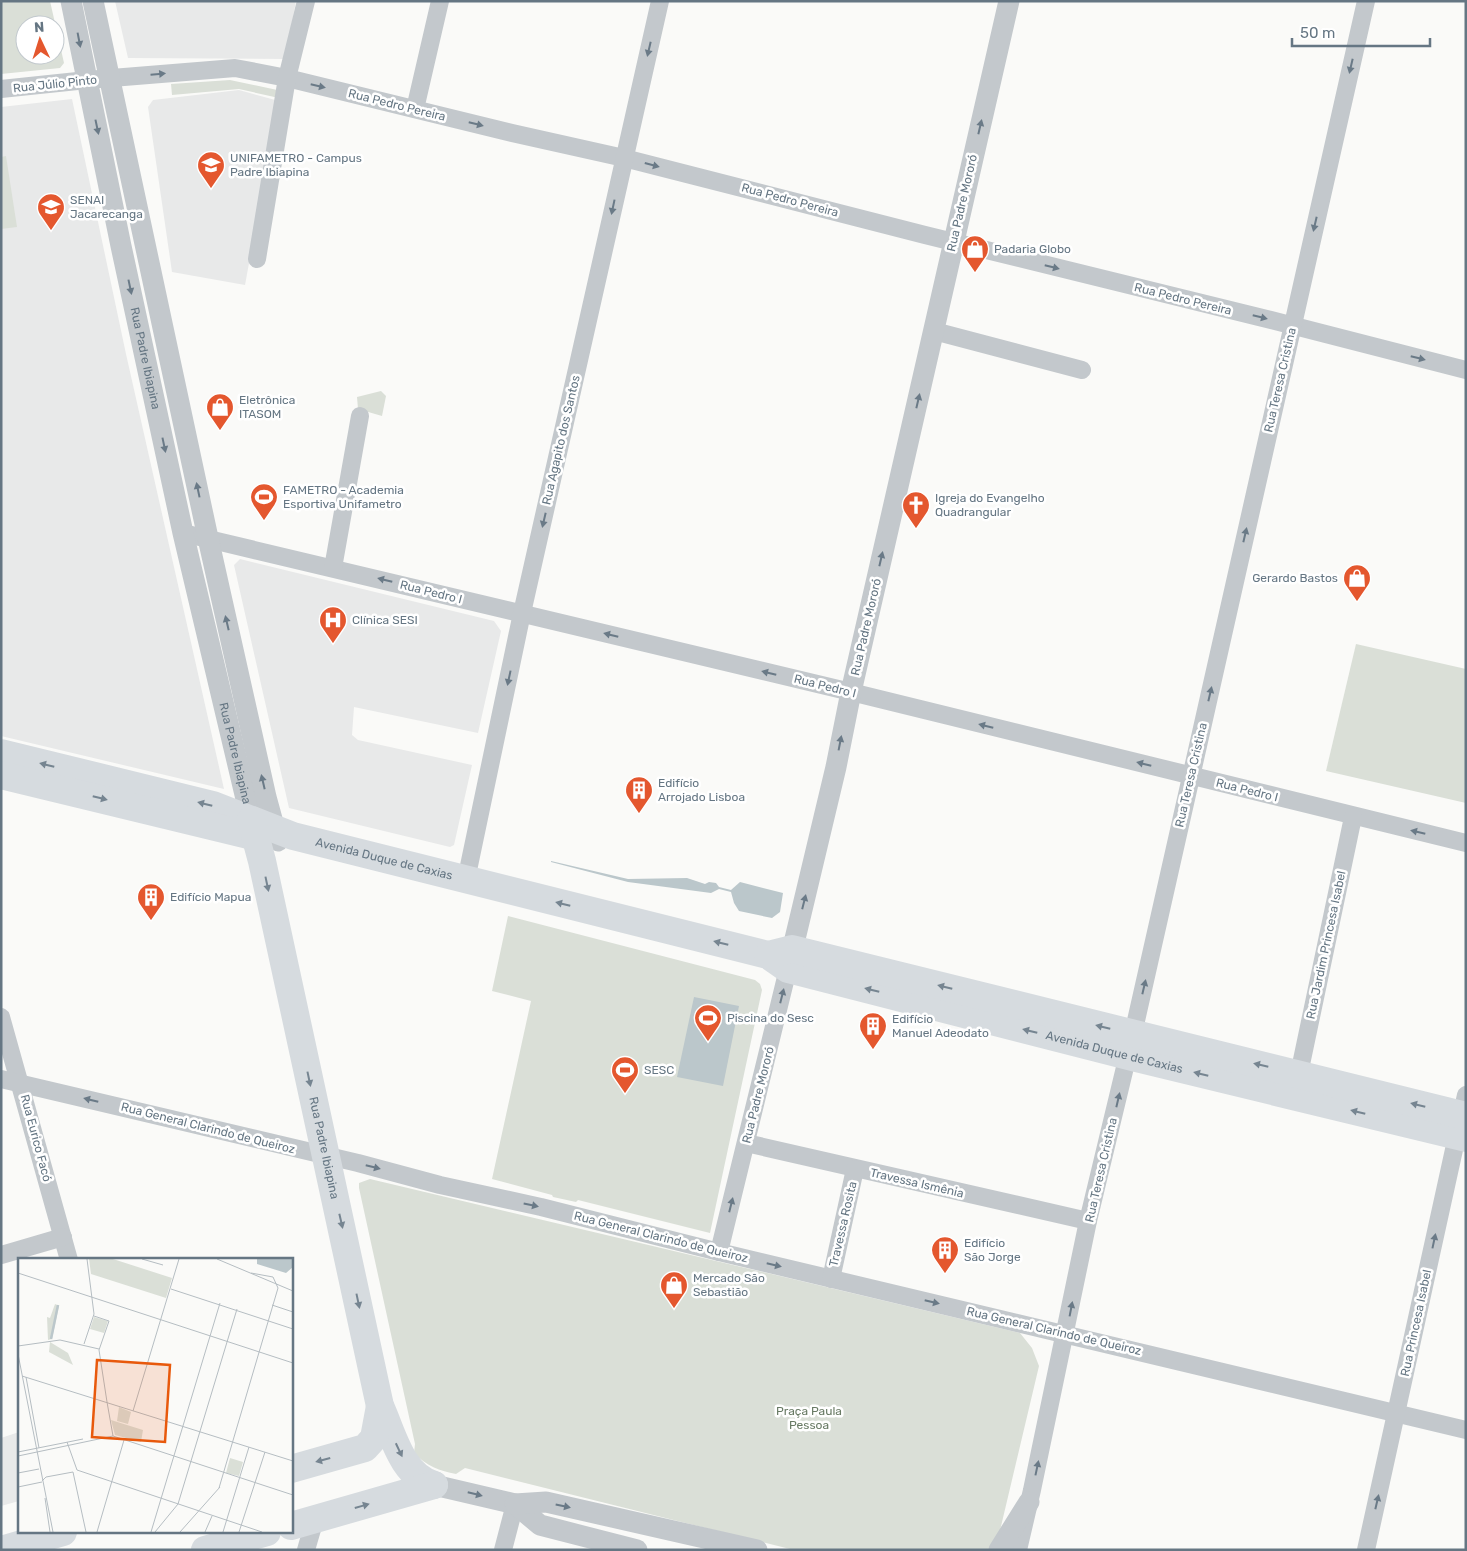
<svg xmlns="http://www.w3.org/2000/svg" width="1467" height="1551" viewBox="0 0 1467 1551" font-family="Rubik,sans-serif">
  <style>
    .built { fill: #e8e9e9 }
    .green { fill: #dadfd7; fill-rule: evenodd }
    .water { fill: #bbc7cb }
    .lines { fill: none; stroke-linecap: round; stroke-linejoin: round }
    .minor { stroke: #c3c8cc; stroke-width: 18 }
    .tertiary { stroke: #c3c8cc; stroke-width: 21 }
    .primary { stroke: #d6dbdf; stroke-width: 28 }
    .oneway { fill: #6a7a87 }
    .oneway2 { fill: #768591 }
    .labels { text-anchor: middle; dominant-baseline: central; stroke-width: 5; stroke-linejoin: round; paint-order: stroke }
    .street-label { font-size: 12px; fill: #657683; stroke: #fff }
    .poi-label { font-size: 12px; fill: #657683; stroke: #fff; text-anchor: start }
    .park-label { font-size: 12px; fill: #687a64; stroke: #fff }
    .inset-river { fill: none; stroke: #bbc7cb; stroke-width: 2.5 }
    .inset-road { fill: none; stroke: #b5bdc2; stroke-width: 1 }
    .view { fill: #e8590c; fill-opacity: 0.15; stroke: #e8590c; stroke-width: 2.5 }
    .inset-edge { fill: none; stroke: #657683; stroke-width: 2.5 }
  </style>
  <rect width="100%" height="100%" fill="#fafaf8"/>
  <!-- built -->
  <g class="built">
    <path d="M115 1H296L285 59 128 58Z"/>
    <path d="M239 90 279 101 245 285 172 272 148 107 153 100Z"/>
    <path d="M72 99 126 354 224 789 1 736V107Z"/>
    <path d="M240 559 494 621 501 631 478 733 354 707 352 735 358 740 472 765 454 845 450 847 289 808 234 565Z"/>
    <path d="M19 1432V1501L1 1506V1438Z"/>
  </g>
  <!-- green -->
  <g class="green">
    <path d="M1 1H50L64 63 60 68 1 74ZM25 25H55V55H25Z"/>
    <path d="M230 80 282 91 279 98 239 89 172 95 171 84Z"/>
    <path d="M6 156 17 227 1 229V157Z"/>
    <path d="M381 391 386 396 382 416 358 409 357 397Z"/>
    <path d="M1356 644 1466 669V803L1326 771Z"/>
    <path d="M508 916 755 980 760 984 762 990 710 1233 578 1200 576 1202 553 1197 552 1195 492 1179 531 1001 492 991Z"/>
    <path d="M370 1179 1020 1333 1032 1348 1039 1366 998 1539 993 1550H794L465 1468 456 1474C440 1471 426 1466 414 1453L415 1444 359 1188V1183Z"/>
  </g>
  <!-- water -->
  <g class="water">
    <path d="M551 861 628 879 687 878 705 884 709 882 716 883 719 887 731 890 740 882 783 893 780 912 772 918 739 911 734 903 731 892 719 889 711 893 628 882 551 862Z"/>
    <path d="M694 997 739 1006 723 1086 677 1077Z"/>
  </g>
  <g class="lines">
    <!-- minor -->
    <g class="minor">
      <path d="M1 89 87 80 235 68 287 78 512 133 624 158 925 235 1271 320 1466 370"/>
      <path d="M415 109 440 1"/>
      <path d="M257 259 287 78 306 1"/>
      <path d="M934 331 1082 370"/>
      <path d="M183 533 851 692 1466 843"/>
      <path d="M333 568 360 416"/>
      <path d="M466 880 522 613 660 1"/>
      <path d="M1 1017 69 1260"/>
      <path d="M1299 1074 1353 817"/>
      <path d="M1 1079 358 1163 440 1185 541 1207 719 1252 1466 1430"/>
      <path d="M746 1143 1088 1221"/>
      <path d="M719 1252 788 969"/>
      <path d="M1 1255 63 1237"/>
      <path d="M831 1279 855 1169"/>
      <path d="M306 1550 315 1519"/>
      <path d="M503 1550 515 1504"/>
      <path d="M1018 1550 1032 1490 1088 1221 1133 1034 1366 1"/>
      <path d="M1366 1550 1466 1095"/>
    </g>
    <!-- tertiary -->
    <g class="tertiary">
      <path id="s1" d="M71 1 121 246 183 533 251 820"/>
      <path d="M93 1 208 538 266 797 278 841"/>
      <path d="M789 964 836 767 851 692 1009 1"/>
      <path d="M434 1485 515 1504 540 1525 637 1550"/>
      <path d="M515 1504 546 1502 757 1550"/>
      <path d="M999 1550 1029 1502"/>
    </g>
    <!-- primary -->
    <g class="primary">
      <path id="s2" d="M1 753 213 805 293 836 768 955 788 969 1136 1058 1466 1138"/>
      <path d="M1 775 252 836"/>
      <path id="s3" d="M251 820 262 861 380 1406C393 1434 401 1475 434 1485"/>
      <path d="M768 955 792 949 1466 1116"/>
      <path d="M291 1469 365 1448 374 1438 380 1406"/>
      <path d="M291 1526 434 1485"/>
      <path d="M1 1550 63 1532"/>
      <path d="M205 1550 267 1532"/>
    </g>
  </g>
  <!-- one-way arrows -->
  <defs><path id="oneway-solid" d="M-6-.8H1V-3.2L6.5 0L1 3.2V.8H-6Z" transform="scale(1.25)"/></defs>
  <g class="oneway">
    <use href="#oneway-solid" transform="translate(79 40) rotate(79)"/>
    <use href="#oneway-solid" transform="translate(649 49) rotate(103)"/>
    <use href="#oneway-solid" transform="translate(1351 66) rotate(103)"/>
    <use href="#oneway-solid" transform="translate(158 74) rotate(-5)"/>
    <use href="#oneway-solid" transform="translate(318 86) rotate(13)"/>
    <use href="#oneway-solid" transform="translate(476 124) rotate(14)"/>
    <use href="#oneway-solid" transform="translate(97 127) rotate(78)"/>
    <use href="#oneway-solid" transform="translate(980 127) rotate(-77)"/>
    <use href="#oneway-solid" transform="translate(652 165) rotate(15)"/>
    <use href="#oneway-solid" transform="translate(613 207) rotate(102)"/>
    <use href="#oneway-solid" transform="translate(1315 224) rotate(103)"/>
    <use href="#oneway-solid" transform="translate(1052 267) rotate(14)"/>
    <use href="#oneway-solid" transform="translate(130 287) rotate(78)"/>
    <use href="#oneway-solid" transform="translate(1260 317) rotate(14)"/>
    <use href="#oneway-solid" transform="translate(1418 358) rotate(14)"/>
    <use href="#oneway-solid" transform="translate(918 401) rotate(-77)"/>
    <use href="#oneway-solid" transform="translate(164 445) rotate(78)"/>
    <use href="#oneway-solid" transform="translate(198 490) rotate(-102)"/>
    <use href="#oneway-solid" transform="translate(544 520) rotate(103)"/>
    <use href="#oneway-solid" transform="translate(1245 535) rotate(-77)"/>
    <use href="#oneway-solid" transform="translate(881 559) rotate(-77)"/>
    <use href="#oneway-solid" transform="translate(385 580) rotate(-166)"/>
    <use href="#oneway-solid" transform="translate(227 623) rotate(-103)"/>
    <use href="#oneway-solid" transform="translate(611 635) rotate(-166)"/>
    <use href="#oneway-solid" transform="translate(769 673) rotate(-166)"/>
    <use href="#oneway-solid" transform="translate(509 678) rotate(102)"/>
    <use href="#oneway-solid" transform="translate(1210 694) rotate(-77)"/>
    <use href="#oneway-solid" transform="translate(986 726) rotate(-166)"/>
    <use href="#oneway-solid" transform="translate(840 743) rotate(-79)"/>
    <use href="#oneway-solid" transform="translate(1144 764) rotate(-166)"/>
    <use href="#oneway-solid" transform="translate(263 782) rotate(-103)"/>
    <use href="#oneway-solid" transform="translate(1418 832) rotate(-167)"/>
    <use href="#oneway-solid" transform="translate(804 902) rotate(-76)"/>
    <use href="#oneway-solid" transform="translate(1144 987) rotate(-77)"/>
    <use href="#oneway-solid" transform="translate(782 996) rotate(-76)"/>
    <use href="#oneway-solid" transform="translate(91 1100) rotate(-166)"/>
    <use href="#oneway-solid" transform="translate(1118 1100) rotate(-77)"/>
    <use href="#oneway-solid" transform="translate(373 1167) rotate(14)"/>
    <use href="#oneway-solid" transform="translate(531 1205) rotate(12)"/>
    <use href="#oneway-solid" transform="translate(731 1205) rotate(-76)"/>
    <use href="#oneway-solid" transform="translate(1434 1241) rotate(-78)"/>
    <use href="#oneway-solid" transform="translate(774 1265) rotate(13)"/>
    <use href="#oneway-solid" transform="translate(932 1302) rotate(13)"/>
    <use href="#oneway-solid" transform="translate(1071 1309) rotate(-79)"/>
    <use href="#oneway-solid" transform="translate(1037 1468) rotate(-78)"/>
    <use href="#oneway-solid" transform="translate(475 1494) rotate(14)"/>
    <use href="#oneway-solid" transform="translate(1377 1502) rotate(-77)"/>
    <use href="#oneway-solid" transform="translate(563 1506) rotate(12)"/>
  </g>
  <g class="oneway2">
    <use href="#oneway-solid" transform="translate(47 765) rotate(-166)"/>
    <use href="#oneway-solid" transform="translate(100 798) rotate(14)"/>
    <use href="#oneway-solid" transform="translate(205 804) rotate(-166)"/>
    <use href="#oneway-solid" transform="translate(267 884) rotate(78)"/>
    <use href="#oneway-solid" transform="translate(563 904) rotate(-166)"/>
    <use href="#oneway-solid" transform="translate(721 943) rotate(-166)"/>
    <use href="#oneway-solid" transform="translate(945 987) rotate(-166)"/>
    <use href="#oneway-solid" transform="translate(872 990) rotate(-166)"/>
    <use href="#oneway-solid" transform="translate(1103 1027) rotate(-166)"/>
    <use href="#oneway-solid" transform="translate(1030 1031) rotate(-166)"/>
    <use href="#oneway-solid" transform="translate(1261 1065) rotate(-167)"/>
    <use href="#oneway-solid" transform="translate(1201 1074) rotate(-166)"/>
    <use href="#oneway-solid" transform="translate(309 1079) rotate(78)"/>
    <use href="#oneway-solid" transform="translate(1418 1105) rotate(-166)"/>
    <use href="#oneway-solid" transform="translate(1358 1112) rotate(-166)"/>
    <use href="#oneway-solid" transform="translate(341 1221) rotate(77)"/>
    <use href="#oneway-solid" transform="translate(358 1301) rotate(78)"/>
    <use href="#oneway-solid" transform="translate(399 1450) rotate(65)"/>
    <use href="#oneway-solid" transform="translate(323 1460) rotate(165)"/>
    <use href="#oneway-solid" transform="translate(362 1506) rotate(-16)"/>
  </g>
  <!-- icons -->
  <defs>
    <g id="university-pin" transform="scale(1.4375)"><path d="M0 17L-7.5 6A9.5 9.5 0 1 1 7.5 6Z" fill="#e4572e" stroke="#fff"/><path d="M0-5L7-2L0 1L-7-2ZM-4 1L0 2.5L4 1V4Q0 6-4 4Z" fill="#fff"/></g>
    <g id="shop-pin" transform="scale(1.4375)"><path d="M0 17L-7.5 6A9.5 9.5 0 1 1 7.5 6Z" fill="#e4572e" stroke="#fff"/><path d="M-5-2.5h2.3a2.7 3.5 0 0 1 5.4 0H5L5.5 6h-11ZM-1.5-2.5h3a1.5 2.3 0 0 0-3 0Z" fill="#fff"/></g>
    <g id="stadium-pin" transform="scale(1.4375)"><path d="M0 17L-7.5 6A9.5 9.5 0 1 1 7.5 6Z" fill="#e4572e" stroke="#fff"/><path d="M0-5a6.5 5 0 1 0 0 10a6.5 5 0 1 0 0-10ZM-3.5-1.8h7v3.6h-7Z" fill="#fff"/></g>
    <g id="church-pin" transform="scale(1.4375)"><path d="M0 17L-7.5 6A9.5 9.5 0 1 1 7.5 6Z" fill="#e4572e" stroke="#fff"/><path d="M-1.2-6h2.4v3.5h3.3v2.4h-3.3V6h-2.4V-.1h-3.3v-2.4h3.3Z" fill="#fff"/></g>
    <g id="hospital-pin" transform="scale(1.4375)"><path d="M0 17L-7.5 6A9.5 9.5 0 1 1 7.5 6Z" fill="#e4572e" stroke="#fff"/><path d="M-5-5h3v3.5h4V-5h3V5h-3V1.5h-4V5h-3Z" fill="#fff"/></g>
    <g id="building-pin" transform="scale(1.4375)"><path d="M0 17L-7.5 6A9.5 9.5 0 1 1 7.5 6Z" fill="#e4572e" stroke="#fff"/><path d="M-4-6H4V6H1V3H-1V6H-4ZM-2.5-4.3h1.7v1.8h-1.7ZM.8-4.3h1.7v1.8H.8ZM-2.5-1h1.7V.8h-1.7ZM.8-1h1.7V.8H.8Z" fill="#fff"/></g>
  </defs>
  <g fill-rule="evenodd">
    <use href="#university-pin" x="211" y="165"/>
    <use href="#university-pin" x="51" y="207"/>
    <use href="#shop-pin" x="975" y="249"/>
    <use href="#shop-pin" x="220" y="407"/>
    <use href="#stadium-pin" x="264" y="497"/>
    <use href="#church-pin" x="916" y="505"/>
    <use href="#shop-pin" x="1357" y="578"/>
    <use href="#hospital-pin" x="333" y="620"/>
    <use href="#building-pin" x="639" y="790"/>
    <use href="#building-pin" x="151" y="897"/>
    <use href="#stadium-pin" x="708" y="1018"/>
    <use href="#building-pin" x="873" y="1026"/>
    <use href="#stadium-pin" x="625" y="1070"/>
    <use href="#building-pin" x="945" y="1250"/>
    <use href="#shop-pin" x="674" y="1285"/>
  </g>
  <g class="labels">
    <!-- street labels -->
    <g class="street-label">
      <text transform="translate(55 84) rotate(-6)">Rua Júlio Pinto</text>
      <text transform="translate(397 105) rotate(14)">Rua Pedro Pereira</text>
      <text transform="translate(790 200) rotate(15)">Rua Pedro Pereira</text>
      <text transform="translate(962 203) rotate(-77)">Rua Padre Mororó</text>
      <text transform="translate(1183 299) rotate(14)">Rua Pedro Pereira</text>
      <text stroke="none"><textPath href="#s1" startOffset="365">Rua Padre Ibiapina</textPath></text>
      <text transform="translate(1280 380) rotate(-77)">Rua Teresa Cristina</text>
      <text transform="translate(561 440) rotate(-77)">Rua Agapito dos Santos</text>
      <text transform="translate(431 592) rotate(14)">Rua Pedro I</text>
      <text transform="translate(866 627) rotate(-77)">Rua Padre Mororó</text>
      <text transform="translate(825 686) rotate(14)">Rua Pedro I</text>
      <text stroke="none"><textPath href="#s1" startOffset="770">Rua Padre Ibiapina</textPath></text>
      <text transform="translate(1191 775) rotate(-77)">Rua Teresa Cristina</text>
      <text transform="translate(1247 790) rotate(14)">Rua Pedro I</text>
      <text stroke="none"><textPath href="#s2" startOffset="398">Avenida Duque de Caxias</textPath></text>
      <text transform="translate(1326 945) rotate(-78)">Rua Jardim Princesa Isabel</text>
      <text stroke="none"><textPath href="#s2" startOffset="1155">Avenida Duque de Caxias</textPath></text>
      <text transform="translate(758 1095) rotate(-76)">Rua Padre Mororó</text>
      <text transform="translate(208 1128) rotate(14)">Rua General Clarindo de Queiroz</text>
      <text transform="translate(36 1138) rotate(75)">Rua Eurico Facó</text>
      <text stroke="none"><textPath href="#s3" startOffset="336">Rua Padre Ibiapina</textPath></text>
      <text transform="translate(1101 1170) rotate(-77)">Rua Teresa Cristina</text>
      <text transform="translate(917 1183) rotate(13)">Travessa Ismênia</text>
      <text transform="translate(843 1224) rotate(-77)">Travessa Rosita</text>
      <text transform="translate(661 1237) rotate(14)">Rua General Clarindo de Queiroz</text>
      <text transform="translate(1416 1323) rotate(-78)">Rua Princesa Isabel</text>
      <text transform="translate(1054 1331) rotate(13)">Rua General Clarindo de Queiroz</text>
    </g>
    <!-- poi labels -->
    <g class="poi-label">
      <text x="230" y="158">UNIFAMETRO - Campus<tspan x="230" dy="14">Padre Ibiapina</tspan></text>
      <text x="70" y="200">SENAI<tspan x="70" dy="14">Jacarecanga</tspan></text>
      <text x="994" y="249">Padaria Globo</text>
      <text x="239" y="400">Eletrônica<tspan x="239" dy="14">ITASOM</tspan></text>
      <text x="283" y="490">FAMETRO - Academia<tspan x="283" dy="14">Esportiva Unifametro</tspan></text>
      <text x="935" y="498">Igreja do Evangelho<tspan x="935" dy="14">Quadrangular</tspan></text>
      <text x="1338" y="578" text-anchor="end">Gerardo Bastos</text>
      <text x="352" y="620">Clínica SESI</text>
      <text x="658" y="783">Edifício<tspan x="658" dy="14">Arrojado Lisboa</tspan></text>
      <text x="170" y="897">Edifício Mapua</text>
      <text x="727" y="1018">Piscina do Sesc</text>
      <text x="892" y="1019">Edifício<tspan x="892" dy="14">Manuel Adeodato</tspan></text>
      <text x="644" y="1070">SESC</text>
      <text x="964" y="1243">Edifício<tspan x="964" dy="14">São Jorge</tspan></text>
      <text x="693" y="1278">Mercado São<tspan x="693" dy="14">Sebastião</tspan></text>
    </g>
    <!-- park labels -->
    <g class="park-label">
      <text x="809" y="1411">Praça Paula<tspan x="809" dy="14">Pessoa</tspan></text>
    </g>
  </g>
  <!-- overview -->
  <g transform="translate(18 1258)">
    <rect width="275" height="275" fill="#fafaf8"/>
    <path d="M71 1H95L154 20 148 40 73 16ZM37 46 41 48 34 81 30 82 29 59 32 60ZM76 59 90 63 86 75 72 71ZM32 84 50 95 55 107 31 94ZM101 149 113 154 110 166 99 163ZM93 162 125 172 123 184 97 177ZM212 200 225 204 221 218 208 215Z" fill="#dadfd7"/>
    <path d="M239 1H275V9L268 15 239 6Z" fill="#bbc7cb"/>
    <path class="inset-river" d="M33 81 40 47"/>
    <path class="inset-road" d="M124 1 145 7M199 1 275 33M0 15 275 105M153 31 275 71M254 47 275 54M76 58 91 63 81 92 89 144M66 86 76 56 69 1M0 88 42 82 81 91M0 96 35 274M4 118 275 203M8 119 21 190M115 153 161 1M95 178 275 237M49 184 59 212 244 274M0 194 65 181M0 198 95 178 89 144M0 215 21 211M24 223 28 219 55 214 68 274M0 229 24 224M201 230 260 30 255 19 233 15M27 240 32 274M160 246 219 51M79 274 106 182M133 274 202 45M137 274 160 246M162 274 202 229M187 274 194 258M205 274 231 189M221 274 247 194"/>
    <path class="view" d="M79 102 152 107 147 184 74 179Z"/>
    <rect width="275" height="275" class="inset-edge"/>
  </g>
  <!-- border -->
  <rect width="1467" height="1551" fill="none" stroke="#657683" stroke-width="5"/>
  <!-- north arrow -->
  <g transform="translate(40 40) rotate(356)"><circle r="24" fill="#ffffff" stroke="#c1c8cd"/>
  <path d="M0-4L9 19L0 12L-9 19Z" fill="#e4572e"/>
  <text y="-8" font-size="14" font-weight="bold" text-anchor="middle" fill="#657683">N</text>
  </g>
  <!-- scale -->
  <path d="M1292 38v8h138v-8" fill="none" stroke="#657683" stroke-width="2.5"/>
  <text x="1300" y="38" font-size="15" fill="#657683" stroke="#ffffff" stroke-width="4" paint-order="stroke">50 m</text>
</svg>
